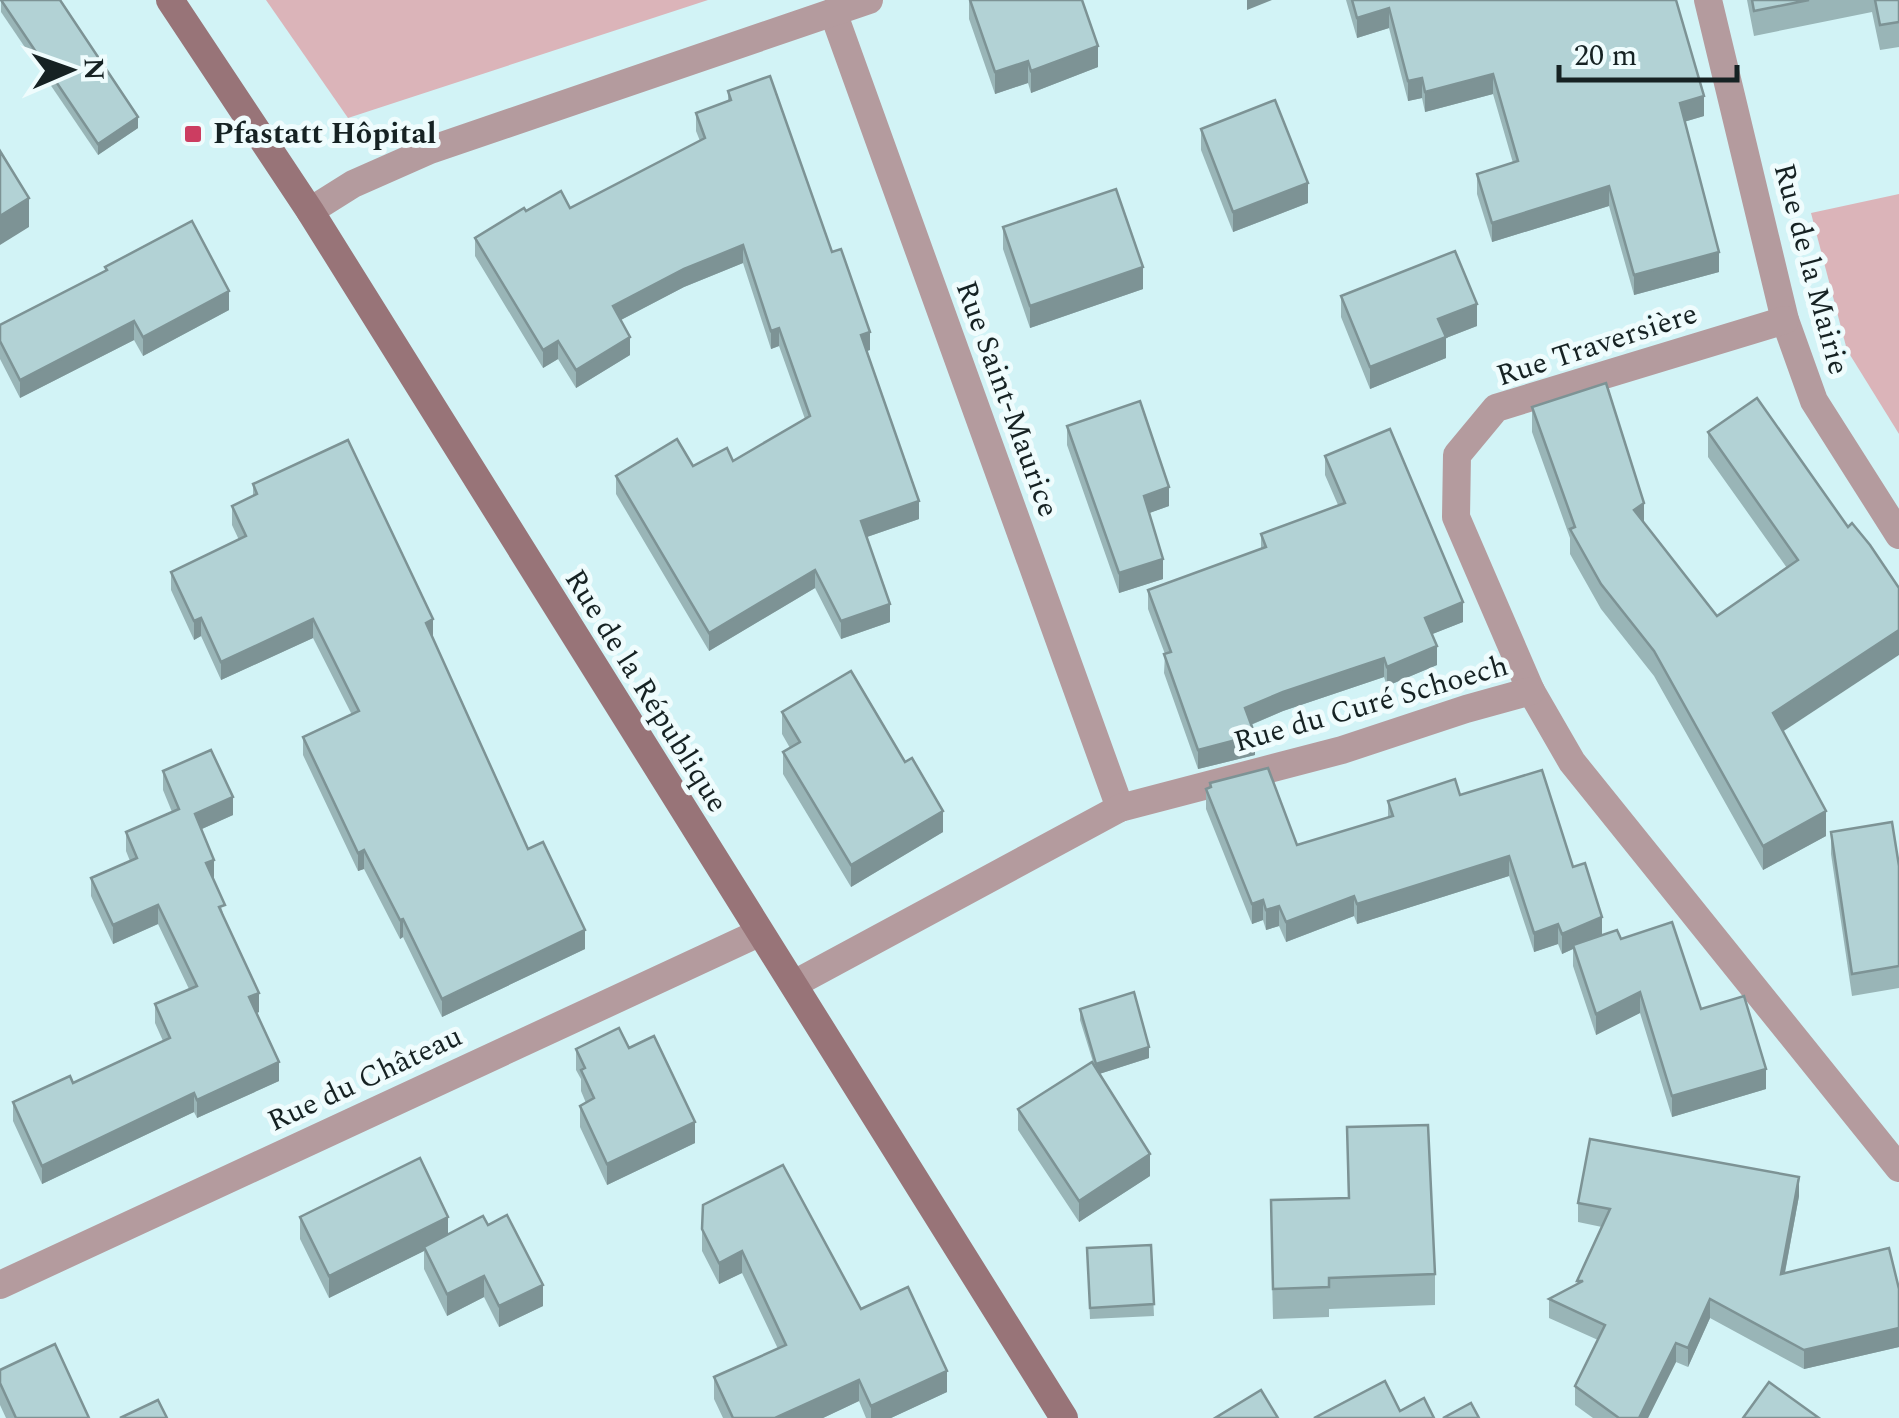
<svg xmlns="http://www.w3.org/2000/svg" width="1899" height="1418" viewBox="0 0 1899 1418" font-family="Spectral,serif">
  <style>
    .green { fill: #dbb4b9 }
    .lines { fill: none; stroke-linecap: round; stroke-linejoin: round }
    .minor { stroke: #b49b9e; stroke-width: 28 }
    .secondary { stroke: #987478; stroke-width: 28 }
    .wall { fill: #99b5b7 }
    .shaded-wall { fill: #7d9395 }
    .building { fill: #b2d2d5; stroke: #7d9395; stroke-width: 2.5 }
    .poi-dot { fill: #cc3d61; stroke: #effcfd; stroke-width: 4 }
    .labels { text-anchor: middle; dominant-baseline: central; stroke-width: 10; stroke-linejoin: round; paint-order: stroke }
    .poi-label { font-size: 30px; font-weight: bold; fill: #162223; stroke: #effcfd; text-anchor: start }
    .street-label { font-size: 30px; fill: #162223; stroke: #effcfd }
  </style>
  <rect width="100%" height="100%" fill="#d2f3f6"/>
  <!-- green -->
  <g class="green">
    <path d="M266 0H708L348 118Z"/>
    <path d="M1899 194V434L1847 350 1811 213Z"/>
  </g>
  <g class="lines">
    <!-- minor -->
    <g class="minor">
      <path d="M1708 0 1785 320 1814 401 1899 535"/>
      <path d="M833 12 1120 808"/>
      <path d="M310 211 353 184 430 150 869 0"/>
      <path d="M1785 320 1496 408 1457 455 1456 517 1531 691 1572 762 1899 1168"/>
      <path d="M794 984 1120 808 1342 750 1466 709 1531 691"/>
      <path d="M0 1285 759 933"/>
    </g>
    <!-- secondary -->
    <path class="secondary" d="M170 0 310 211 1064 1418"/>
  </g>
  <!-- wall -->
  <g class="wall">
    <path d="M1 0 138 128 98 155 1 12Z"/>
    <path d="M969 0 1098 67 1031 93 1028 83 995 94 969 19Z"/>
    <path d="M1346 0H1676L1704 116 1684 122 1719 272 1634 295 1609 206 1492 242 1477 194V174L1513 163 1493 94 1425 112 1422 98 1408 101 1389 28 1357 38Z"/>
    <path d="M1747 0H1899V47L1880 50 1872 12 1754 36Z"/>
    <path d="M728 91 832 252 870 350 866 351 919 519 867 537 890 622 841 639 815 588 709 651 616 494V476L733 461 805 419 779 346 771 349 743 263 684 287 621 320 630 355 576 388 558 359 543 368 475 256V238L526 211 570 208 700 141 696 131V113L728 102Z"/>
    <path d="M1201 129 1308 203 1233 232 1201 150Z"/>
    <path d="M1003 227 1143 289 1030 328 1003 249Z"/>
    <path d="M105 267 229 310 143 356 134 340 20 398 0 359V325L105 271Z"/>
    <path d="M1341 296 1477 326 1446 338V358L1370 389 1341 317Z"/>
    <path d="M1532 407 1644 523 1717 616 1787 568 1708 457V432L1848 527 1782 731 1826 836 1763 870 1654 676 1601 609 1570 554V538L1532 432Z"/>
    <path d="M1067 426 1169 506 1149 513 1163 579 1119 593 1067 445Z"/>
    <path d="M1325 456 1463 622 1432 634 1437 665 1387 686 1384 677 1283 711 1251 725 1255 755 1198 769 1164 673 1165 654 1148 609V590L1261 549V534L1338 505 1325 475Z"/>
    <path d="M253 484 433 638 528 849 585 949 442 1017 403 937 400 939 364 869 358 871 303 755V737L352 715 313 638 221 680 201 636 194 640 171 590V572L239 540 232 525V506L253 496Z"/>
    <path d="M782 712 943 832 851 887 783 774V752L790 748 782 734Z"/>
    <path d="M163 771 233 815 202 829 214 878 213 879 225 920 259 1012 257 1013 279 1081 197 1118 194 1112 42 1184 13 1121V1102L73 1083 163 1041 155 1023V1004L189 989 158 924 113 944 91 896V878L130 861 126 851V832L172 812 163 790Z"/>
    <path d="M1210 783 1297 845 1388 818V801L1460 795 1573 867 1602 935 1621 939 1701 1009 1766 1089 1672 1117 1640 1013 1596 1035 1573 966V949L1562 954 1558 944 1534 952 1509 876 1357 924 1354 916 1286 942 1279 926 1266 930 1263 920 1252 924 1206 809V789L1210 787Z"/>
    <path d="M1831 832 1899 866V988L1852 996 1831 854Z"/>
    <path d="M1080 1009 1149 1058 1099 1074 1150 1176 1079 1222 1018 1130V1109L1094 1065 1080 1020Z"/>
    <path d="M629 1048 695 1143 607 1185 580 1127V1106L586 1103 581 1091V1079L576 1070V1049Z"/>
    <path d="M1347 1127 1435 1274V1305L1329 1309V1317L1273 1319 1271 1231 1348 1198Z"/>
    <path d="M1799 1196 1785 1273 1899 1289V1347L1804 1369 1710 1318 1688 1367 1676 1362 1648 1418H1593L1575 1405V1386L1598 1340 1549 1318V1299L1577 1284 1602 1227 1578 1222V1203Z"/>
    <path d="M300 1217 448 1234 543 1306 499 1327 484 1297 447 1316 424 1269V1251L329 1298 300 1239Z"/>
    <path d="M702 1229 861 1309 947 1392 891 1418H866L859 1401 823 1418H723L714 1399V1377L778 1349 742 1273 719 1284 702 1251Z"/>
    <path d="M1151 1245 1154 1316 1090 1319 1087 1248Z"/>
    <path d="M0 1370 89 1418H6L0 1405Z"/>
  </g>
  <!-- shaded-wall -->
  <g class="shaded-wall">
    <path d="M1247 0H1272L1247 10Z"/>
    <path d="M1389 8V28L1357 38V18Z"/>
    <path d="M1098 46V67L1031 93V71Z"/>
    <path d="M1028 61V83L995 94V72Z"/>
    <path d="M1493 74V94L1425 112V92Z"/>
    <path d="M1422 78V98L1408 101V81Z"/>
    <path d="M1704 96V116L1680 123V103Z"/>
    <path d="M138 117V128L98 155V144Z"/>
    <path d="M1308 183V203L1233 232V212Z"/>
    <path d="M1609 186V206L1492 242V223Z"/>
    <path d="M29 198V227L0 245V216Z"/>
    <path d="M743 245V263L684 287 613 324V306L684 269Z"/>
    <path d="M1719 252V272L1634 295V275Z"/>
    <path d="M1143 267V289L1030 328V306Z"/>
    <path d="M229 291V310L143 356V337Z"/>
    <path d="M1477 304V326L1446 338V358L1370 389V367L1438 319Z"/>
    <path d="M134 321V340L20 398V380Z"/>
    <path d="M779 328V346L771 349V331Z"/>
    <path d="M870 332V350L861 353V335Z"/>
    <path d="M630 337V355L576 388V370Z"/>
    <path d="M558 341V359L543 368V350Z"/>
    <path d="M1169 487V506L1144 515V496Z"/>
    <path d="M919 501V519L861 539V521Z"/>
    <path d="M1644 503V528L1634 510Z"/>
    <path d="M1163 559V579L1119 593V573Z"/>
    <path d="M815 570V588L709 651V633Z"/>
    <path d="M1463 602V622L1425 637V618Z"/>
    <path d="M890 604V622L841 639V621Z"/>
    <path d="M201 618V636L194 640V621Z"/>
    <path d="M313 619V638L221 680V662Z"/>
    <path d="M433 619V637L426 623Z"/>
    <path d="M1899 630V655L1773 738V713Z"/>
    <path d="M1437 646V665L1387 686V667Z"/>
    <path d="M1384 658V677L1283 711 1245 727V708L1283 692Z"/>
    <path d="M1255 735V755L1198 769V750Z"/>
    <path d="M233 797V815L195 832V814Z"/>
    <path d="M943 811V832L851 887V865Z"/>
    <path d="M1826 811V836L1763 870V846Z"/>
    <path d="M364 850V869L358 871V853Z"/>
    <path d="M1509 856V876L1357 924V904Z"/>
    <path d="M214 860V878L206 882V863Z"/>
    <path d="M1354 896V916L1286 942V922Z"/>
    <path d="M1263 900V920L1252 924V904Z"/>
    <path d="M158 905V924L113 944V925Z"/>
    <path d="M1279 906V926L1266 930V910Z"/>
    <path d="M1602 917V937L1573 945V949L1562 954V934Z"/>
    <path d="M403 919V937L400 939V920Z"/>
    <path d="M1558 924V944L1534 952V933Z"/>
    <path d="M585 930V949L442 1017V999Z"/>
    <path d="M1640 992V1013L1596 1035V1014Z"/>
    <path d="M259 993V1012L249 1016V997Z"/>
    <path d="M1149 1047V1058L1096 1075V1064Z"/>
    <path d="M279 1062V1081L197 1118V1100Z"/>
    <path d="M1766 1069V1089L1672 1117V1096Z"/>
    <path d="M194 1093V1112L42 1184V1166Z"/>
    <path d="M695 1122V1143L607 1185V1164Z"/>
    <path d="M1150 1154V1176L1079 1222V1201Z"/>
    <path d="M1799 1177V1196L1781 1293V1274Z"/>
    <path d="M448 1217V1239L424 1247V1251L329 1298V1276Z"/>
    <path d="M742 1251V1273L719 1284V1263Z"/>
    <path d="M484 1276V1297L447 1316V1294Z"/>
    <path d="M543 1285V1306L499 1327V1306Z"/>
    <path d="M1710 1299V1318L1688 1367V1348Z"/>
    <path d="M1899 1328V1347L1804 1369V1350Z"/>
    <path d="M1676 1343V1362L1648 1418H1639Z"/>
    <path d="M947 1371V1392L891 1418H871V1406Z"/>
    <path d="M859 1380V1401L823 1418H775Z"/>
  </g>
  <!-- building -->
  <g class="building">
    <path d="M1 0H60L138 117 98 144Z"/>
    <path d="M970 0H1082L1098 46 1031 71 1028 61 995 72Z"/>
    <path d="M1352 0H1676L1704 96 1680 103 1719 252 1634 275 1609 186 1492 223 1477 174 1518 161 1493 74 1425 92 1422 78 1408 81 1389 8 1357 18Z"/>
    <path d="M1752 0H1809L1754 11Z"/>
    <path d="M1875 0H1899V22L1880 25Z"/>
    <path d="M770 76 832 252 841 249 870 332 861 335 919 501 861 521 890 604 841 621 815 570 709 633 616 476 677 439 693 466 727 448 733 461 810 416 779 328 771 331 743 245 684 269 613 306 630 337 576 370 558 341 543 350 475 238 524 208 526 211 561 191 570 208 705 138 696 113 731 100 728 91Z"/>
    <path d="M1275 100 1308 183 1233 212 1201 129Z"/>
    <path d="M0 151 29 198 0 216Z"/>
    <path d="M1116 189 1143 267 1030 306 1003 227Z"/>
    <path d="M192 221 229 291 143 337 134 321 20 380 0 341V325L107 270 105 267Z"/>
    <path d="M1455 251 1477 304 1438 319 1446 337 1370 367 1341 296Z"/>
    <path d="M1606 383 1644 503 1634 510 1717 616 1798 560 1708 432 1757 398 1848 527 1852 523 1870 545 1899 588V630L1773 713 1826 811 1763 846 1654 651 1601 584 1570 529 1575 527 1532 407Z"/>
    <path d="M1140 401 1169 487 1144 496 1163 559 1119 573 1067 426Z"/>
    <path d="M1390 429 1463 602 1425 618 1437 646 1387 667 1384 658 1283 692 1245 708 1255 735 1198 750 1164 654 1171 652 1148 590 1266 547 1261 534 1345 503 1325 456Z"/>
    <path d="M348 440 433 619 426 623 528 849 543 842 585 930 442 999 403 919 400 920 364 850 358 853 303 737 359 711 313 619 221 662 201 618 194 621 171 572 246 536 232 506 257 494 253 484Z"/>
    <path d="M851 671 905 762 912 758 943 811 851 865 783 752 800 742 782 712Z"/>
    <path d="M211 750 233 797 195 814 214 860 206 863 225 905 219 907 259 993 249 997 279 1062 197 1100 194 1093 42 1166 13 1102 70 1076 73 1083 170 1038 155 1004 197 986 158 905 113 925 91 878 137 858 126 832 179 809 163 771Z"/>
    <path d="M1268 768 1297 845 1393 816 1388 801 1455 779 1460 795 1542 770 1573 867 1585 863 1602 917 1562 934 1558 924 1534 933 1509 856 1357 904 1354 896 1286 922 1279 906 1266 910 1263 900 1252 904 1206 789 1211 787 1210 783Z"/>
    <path d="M1892 822 1899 866V966L1852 974 1831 832Z"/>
    <path d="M1672 922 1701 1009 1744 996 1766 1069 1672 1096 1640 992 1596 1014 1573 945 1617 930 1621 939Z"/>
    <path d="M1134 992 1149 1047 1096 1064 1080 1009Z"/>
    <path d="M619 1028 629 1048 654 1036 695 1122 607 1164 580 1106 594 1098 581 1070 585 1068 576 1049Z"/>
    <path d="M1092 1062 1150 1154 1079 1201 1018 1109Z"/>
    <path d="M1428 1125 1435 1274 1329 1278V1287L1273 1289 1271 1200 1349 1198 1347 1127Z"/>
    <path d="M1590 1139 1799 1177 1781 1274 1889 1248 1899 1289V1328L1804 1350 1710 1299 1688 1348 1676 1343 1639 1418H1619L1575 1386 1605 1325 1549 1299 1583 1281H1577L1610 1209 1578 1203Z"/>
    <path d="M420 1158 448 1217 329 1276 300 1217Z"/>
    <path d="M783 1165 861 1309 908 1287 947 1371 871 1406 859 1380 775 1418H733L714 1377 786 1345 742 1251 719 1263 702 1229 703 1205Z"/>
    <path d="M507 1215 543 1285 499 1306 484 1276 447 1294 424 1247 483 1216 488 1225Z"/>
    <path d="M1151 1245 1154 1304 1090 1308 1087 1248Z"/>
    <path d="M55 1344 89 1418H16L0 1383V1370Z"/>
    <path d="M1385 1381 1400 1411 1424 1398 1434 1418H1314Z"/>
    <path d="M1769 1382 1819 1418H1743Z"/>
    <path d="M1261 1390 1278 1418H1215Z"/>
    <path d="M158 1400 167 1418H120Z"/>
    <path d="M1471 1403 1479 1418H1443Z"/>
  </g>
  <!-- markers -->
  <rect class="poi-dot" x="183" y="124" width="20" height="20" rx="5"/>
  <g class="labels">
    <!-- poi labels -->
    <g class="poi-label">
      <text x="213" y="134">Pfastatt Hôpital</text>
    </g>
    <!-- street labels -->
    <g class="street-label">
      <text transform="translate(1811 269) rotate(75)">Rue de la Mairie</text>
      <text transform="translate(1597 345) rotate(-18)">Rue Traversière</text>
      <text transform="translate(1007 399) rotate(70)">Rue Saint-Maurice</text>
      <text transform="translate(646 691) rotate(58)">Rue de la République</text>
      <text transform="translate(1371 704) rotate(-16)">Rue du Curé Schoech</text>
      <text transform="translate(365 1079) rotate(-25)">Rue du Château</text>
    </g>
  </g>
  <!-- north arrow -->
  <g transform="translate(70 70) rotate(88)" stroke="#effcfd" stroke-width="8" paint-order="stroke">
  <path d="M0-8L18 38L0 25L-18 38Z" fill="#162223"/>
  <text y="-15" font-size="28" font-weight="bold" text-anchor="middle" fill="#162223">N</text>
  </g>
  <!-- scale -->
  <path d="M1559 65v15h178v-15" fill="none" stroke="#162223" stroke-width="5"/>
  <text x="1574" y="65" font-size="30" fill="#162223" stroke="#effcfd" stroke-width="8" paint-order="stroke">20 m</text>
</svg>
